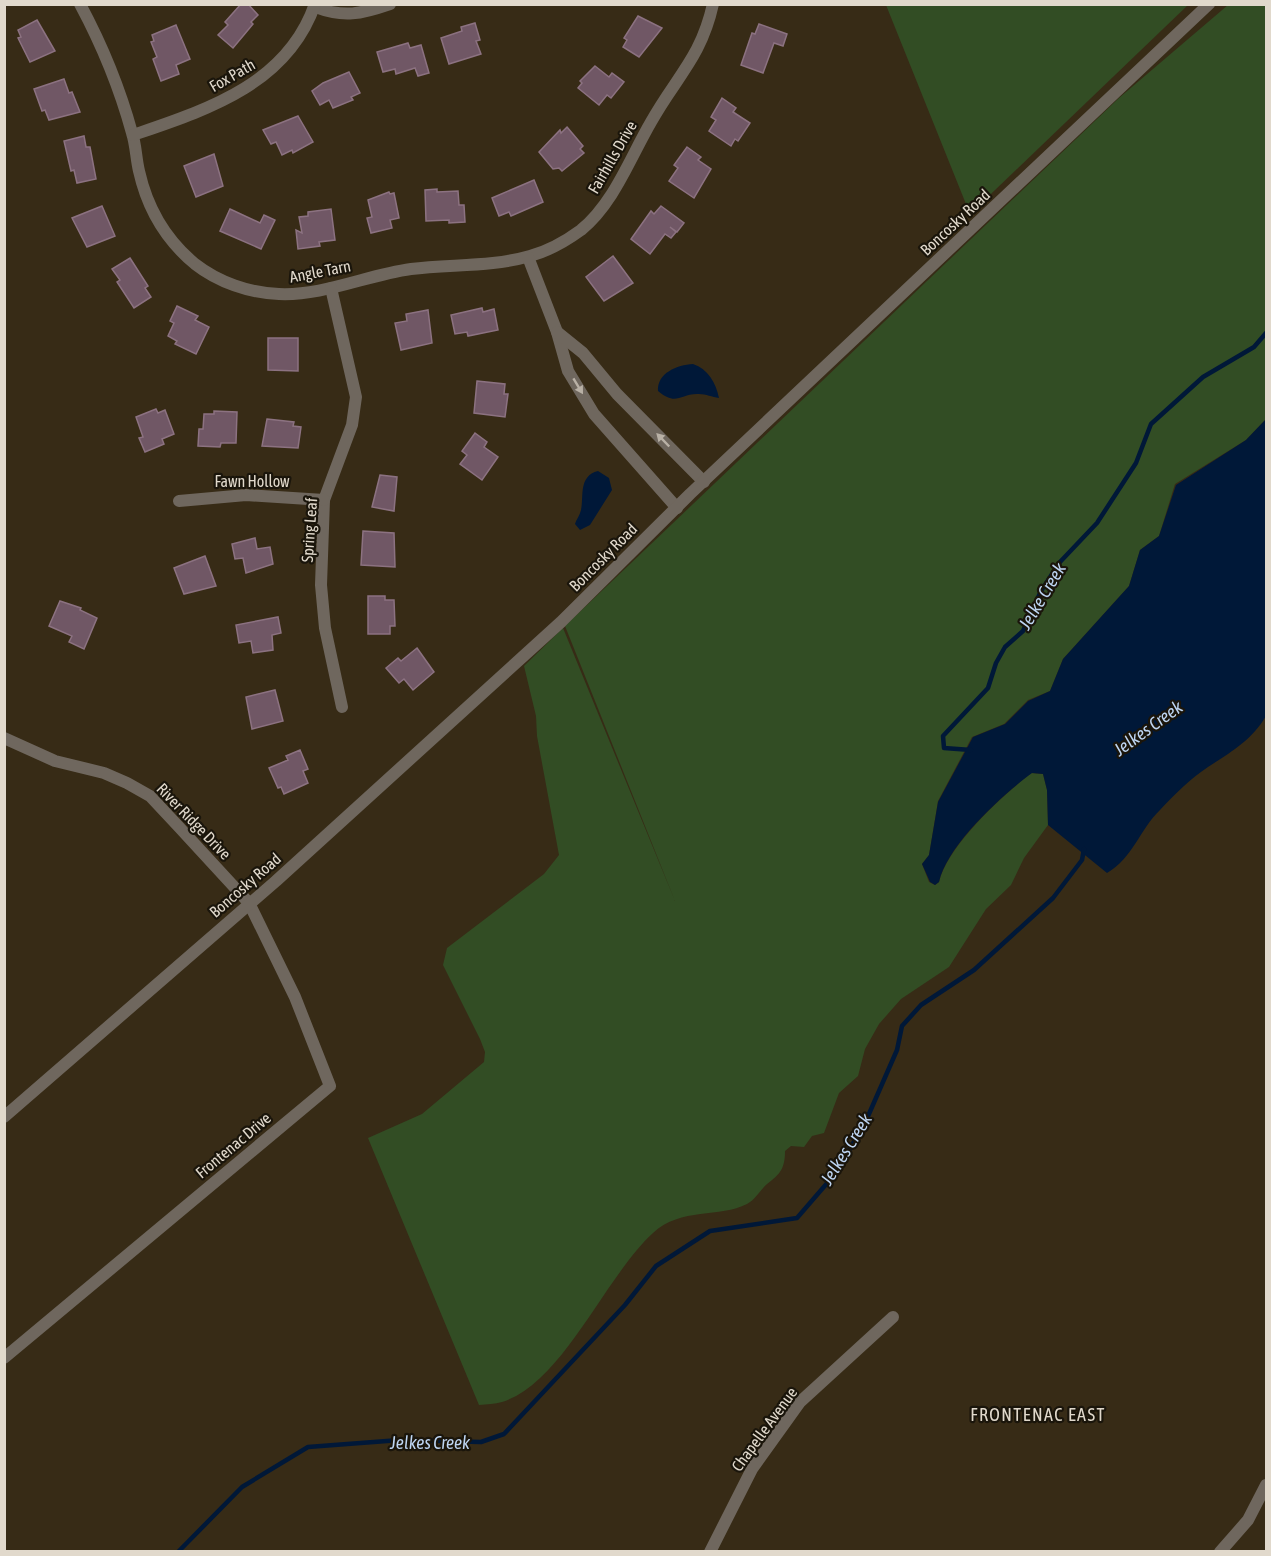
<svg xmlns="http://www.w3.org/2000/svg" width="1271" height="1556" viewBox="0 0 1271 1556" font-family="'Asap Condensed',sans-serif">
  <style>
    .green { fill: #324d24 }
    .water { fill: #001838 }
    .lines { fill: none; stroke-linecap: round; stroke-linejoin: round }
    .stream { stroke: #001838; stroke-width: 4.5 }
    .building { fill: #705765; stroke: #8c7281; stroke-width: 1.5 }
    .minor { stroke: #6f675e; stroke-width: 12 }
    .tertiary { stroke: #6f675e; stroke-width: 12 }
    .oneway { fill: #b9b1a6 }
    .labels { text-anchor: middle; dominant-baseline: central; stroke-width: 4.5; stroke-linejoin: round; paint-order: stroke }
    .street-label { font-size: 16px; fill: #e1d9cc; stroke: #1a150b }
    .water-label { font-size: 18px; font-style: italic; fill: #bed5f2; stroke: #1a150b }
    .neighbourhood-label { font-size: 18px; letter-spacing: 1.5px; fill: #e1d9cc; stroke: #1a150b }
  </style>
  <rect width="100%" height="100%" fill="#372b16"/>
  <!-- green -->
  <g class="green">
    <path d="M886 5H1188L970 214Z"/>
    <path d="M1228 5H1266V419L1246 440 1175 484 1159 536 1140 550 1129 586 1063 659 1050 691 1028 700 1004 724 972 737 938 801 929 855 922 864 929 882 935 885 939 882C948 845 1002 796 1031 773L1043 774 1047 790 1048 825 1024 858 1011 885 986 909 949 967 901 999 879 1024 865 1049 858 1076 839 1093 824 1133 812 1136 804 1147 791 1146 785 1151C785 1169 780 1174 767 1184 760 1190 756 1199 747 1204 720 1218 681 1207 653 1233 604 1278 563 1383 502 1402 495 1404 487 1404 479 1405L368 1138 422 1114 484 1062 485 1052 480 1039 443 965 447 948 544 874 559 855 537 736 536 716 524 666 563 628 675 901 565 626 1119 98Z"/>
  </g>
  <!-- water -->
  <g class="water">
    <path d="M693 364C708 369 716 383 719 398 712 397 706 394 699 394 680 393 677 407 658 391 657 373 677 365 693 364Z"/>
    <path d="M1266 419V716C1252 740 1231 752 1208 767 1191 778 1174 795 1160 810 1140 829 1133 858 1107 873L1048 825 1047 790 1043 774 1032 773C1002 795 947 845 939 882L935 885 930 882 922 864 929 855 938 802 973 737 1005 724 1028 701 1050 691 1063 659 1129 586 1140 550 1159 536 1176 485 1246 440Z"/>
    <path d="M598 471 609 478 612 490 590 525 580 530 575 524C576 520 580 515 581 510 584 497 578 476 598 471Z"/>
  </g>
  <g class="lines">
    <!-- stream -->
    <g class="stream">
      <path d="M971 750 944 748 943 736 988 688 996 663 1005 647 1023 631 1041 591 1060 562 1097 523 1136 463 1151 424 1203 377 1254 347 1266 333"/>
      <path d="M178 1552 242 1487 308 1447 400 1440 481 1442 504 1434 625 1305 656 1266 710 1231 797 1218 835 1174 865 1123 897 1050 902 1026 921 1005 974 970 1053 898 1082 860 1084 849"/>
    </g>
  </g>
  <!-- building -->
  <g class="building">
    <path d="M241 4H248L258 15 251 22 253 24 233 48 218 35 228 25 225 22Z"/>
    <path d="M638 16 662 28 639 57 623 47 627 40 624 38Z"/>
    <path d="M37 20 55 51 30 62 18 38 21 37 18 30Z"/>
    <path d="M475 23 480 40 476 41 481 54 449 64 441 38 462 31 461 27Z"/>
    <path d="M759 24 787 34 783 46 774 43 763 73 741 65 752 33 755 34Z"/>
    <path d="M176 25 190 59 176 65 179 74 161 81 153 59 157 57 151 42 154 41 152 35Z"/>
    <path d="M408 43 410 48 421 45 429 73 418 76 415 68 396 74 395 69 383 72 377 52Z"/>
    <path d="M595 66 609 77 612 73 624 82 611 98 607 95 599 105 578 88 582 83 580 81Z"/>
    <path d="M349 72 360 93 351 97 353 100 333 108 329 100 320 105 312 91 323 83Z"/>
    <path d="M64 79 69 93 72 92 80 112 49 120 45 110 42 111 34 89Z"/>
    <path d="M722 98 736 108 733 112 750 123 738 141 735 139 731 146 709 131 716 120 711 117Z"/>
    <path d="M298 116 313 142 293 153 292 150 282 155 276 142 271 144 263 130Z"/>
    <path d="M567 127 583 146 580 149 584 153 562 171 559 168 553 169 539 152 560 130 561 133Z"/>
    <path d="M84 136 86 147H90L96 179 77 183 74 170 71 171 64 141Z"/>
    <path d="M687 147 701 157 698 160 711 169 694 198 669 181 678 168 674 165Z"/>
    <path d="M214 154 223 186 196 197 184 166Z"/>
    <path d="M534 180 543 202 511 216 509 212 499 216 492 198Z"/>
    <path d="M437 189V192L458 191 459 205H464L465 222 449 223V220L426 221 425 190Z"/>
    <path d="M389 192 390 194 394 193 399 218 390 220 392 228 371 233 367 218 372 217 368 200Z"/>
    <path d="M102 206 115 236 87 247 72 218Z"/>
    <path d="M661 206 684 223 677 232 670 227 676 232 671 238 665 234 650 254 631 239 651 211 654 214Z"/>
    <path d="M230 209 260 223 264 215 275 220 261 249 220 231Z"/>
    <path d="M331 209 335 240 319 242 320 246 298 249 296 230 302 233 299 217 308 216V212Z"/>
    <path d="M613 256 633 283 604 301 586 277Z"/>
    <path d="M130 258 148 286 145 288 151 297 134 308 117 282 120 280 112 269Z"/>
    <path d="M177 306 198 316 195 320 209 327 196 354 175 344 177 341 168 336 174 323 170 321Z"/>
    <path d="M482 308 483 312 494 309 498 330 468 336 467 332 455 334 451 315Z"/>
    <path d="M428 310 432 343 401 350 395 323 407 321 406 314Z"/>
    <path d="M268 338H298V371L268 370Z"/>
    <path d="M477 381 505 384 504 394H508L505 417 474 413Z"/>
    <path d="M156 409 158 413 165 410 174 434 162 439 164 444 145 452 139 438 143 437 136 417Z"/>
    <path d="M214 411 237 412 236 443H221L220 447 198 446 199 429H203L204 414H214Z"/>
    <path d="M267 419 294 422 293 426 301 427 298 448 262 446Z"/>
    <path d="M475 433 487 442 484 447 498 457 482 480 460 464 467 455 462 451Z"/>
    <path d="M380 475 397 477 394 511 372 507Z"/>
    <path d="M363 531 394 533 395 567 361 565Z"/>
    <path d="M255 538 257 549 270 547 273 564 246 573 243 558 235 559 232 544Z"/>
    <path d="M205 556 216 586 184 594 174 568Z"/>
    <path d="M368 596H385V600H394L395 626H390V634H368Z"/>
    <path d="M60 601 81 608 80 610 97 618 84 649 69 642 72 636 49 626Z"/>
    <path d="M278 617 281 633 272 635 273 650 253 653 251 641 239 643 236 625Z"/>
    <path d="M417 648 434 672 413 690 404 679 399 683 386 668 398 658 401 661Z"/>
    <path d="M275 690 283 721 252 729 246 697Z"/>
    <path d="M300 750 308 769 303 771 308 783 284 794 281 787 278 788 269 768 288 760 286 756Z"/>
  </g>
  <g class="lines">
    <!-- minor -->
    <g class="minor">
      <path d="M80 4C102 45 120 89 132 133 136 145 136 159 139 171 147 207 166 240 195 264 218 282 249 293 279 294 323 296 367 275 411 269 450 264 492 267 530 256 548 251 566 241 581 230 614 203 630 158 651 122 676 77 701 58 713 4"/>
      <path d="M315 7C344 18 361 14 390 4"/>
      <path d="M133 135C206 110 287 85 315 4"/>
      <path d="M528 257 557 332 568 371 594 414 677 508"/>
      <path d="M331 288 356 397 352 425 324 500 321 585 325 628 342 707"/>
      <path d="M557 332 583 353 617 394 704 482"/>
      <path d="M179 501 246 495 324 500"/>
      <path d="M4 738 55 761 104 773 127 783 150 796 179 827 249 903 295 997 330 1086 4 1358"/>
      <path d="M710 1552 752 1469 800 1402 893 1317"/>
      <path d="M1220 1552 1248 1520 1266 1485"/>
    </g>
    <!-- tertiary -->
    <path class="tertiary" d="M4 1117 276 881 561 622 690 494 1209 4"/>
  </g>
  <!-- one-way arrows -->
  <defs><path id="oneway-solid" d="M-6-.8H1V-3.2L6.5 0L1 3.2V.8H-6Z" transform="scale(1.5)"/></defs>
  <g class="oneway">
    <use href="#oneway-solid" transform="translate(578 386) rotate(59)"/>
    <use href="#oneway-solid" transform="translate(663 440) rotate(-134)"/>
  </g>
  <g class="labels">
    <!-- street labels -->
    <g class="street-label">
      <text transform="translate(232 75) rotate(-30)">Fox Path</text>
      <text transform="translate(612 157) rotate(-60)">Fairhills Drive</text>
      <text transform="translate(955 222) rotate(-43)">Boncosky Road</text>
      <text transform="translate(320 271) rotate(-11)">Angle Tarn</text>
      <text x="252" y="481">Fawn Hollow</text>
      <text transform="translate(309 530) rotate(-86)">Spring Leaf</text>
      <text transform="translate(603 557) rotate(-45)">Boncosky Road</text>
      <text transform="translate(194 821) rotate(46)">River Ridge Drive</text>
      <text transform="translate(245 885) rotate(-41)">Boncosky Road</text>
      <text transform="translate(233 1145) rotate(-40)">Frontenac Drive</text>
      <text transform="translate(764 1429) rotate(-54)">Chapelle Avenue</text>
    </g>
    <!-- water labels -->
    <g class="water-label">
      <text transform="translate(1042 596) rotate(-59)">Jelke Creek</text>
      <text transform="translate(1148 728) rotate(-36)">Jelkes Creek</text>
      <text transform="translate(846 1149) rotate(-58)">Jelkes Creek</text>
      <text x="430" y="1442">Jelkes Creek</text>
    </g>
    <!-- neighbourhood labels -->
    <g class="neighbourhood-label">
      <text x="1038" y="1414">FRONTENAC EAST</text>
    </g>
  </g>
  <!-- border -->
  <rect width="1271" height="1556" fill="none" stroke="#e1d9cc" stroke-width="12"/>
</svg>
